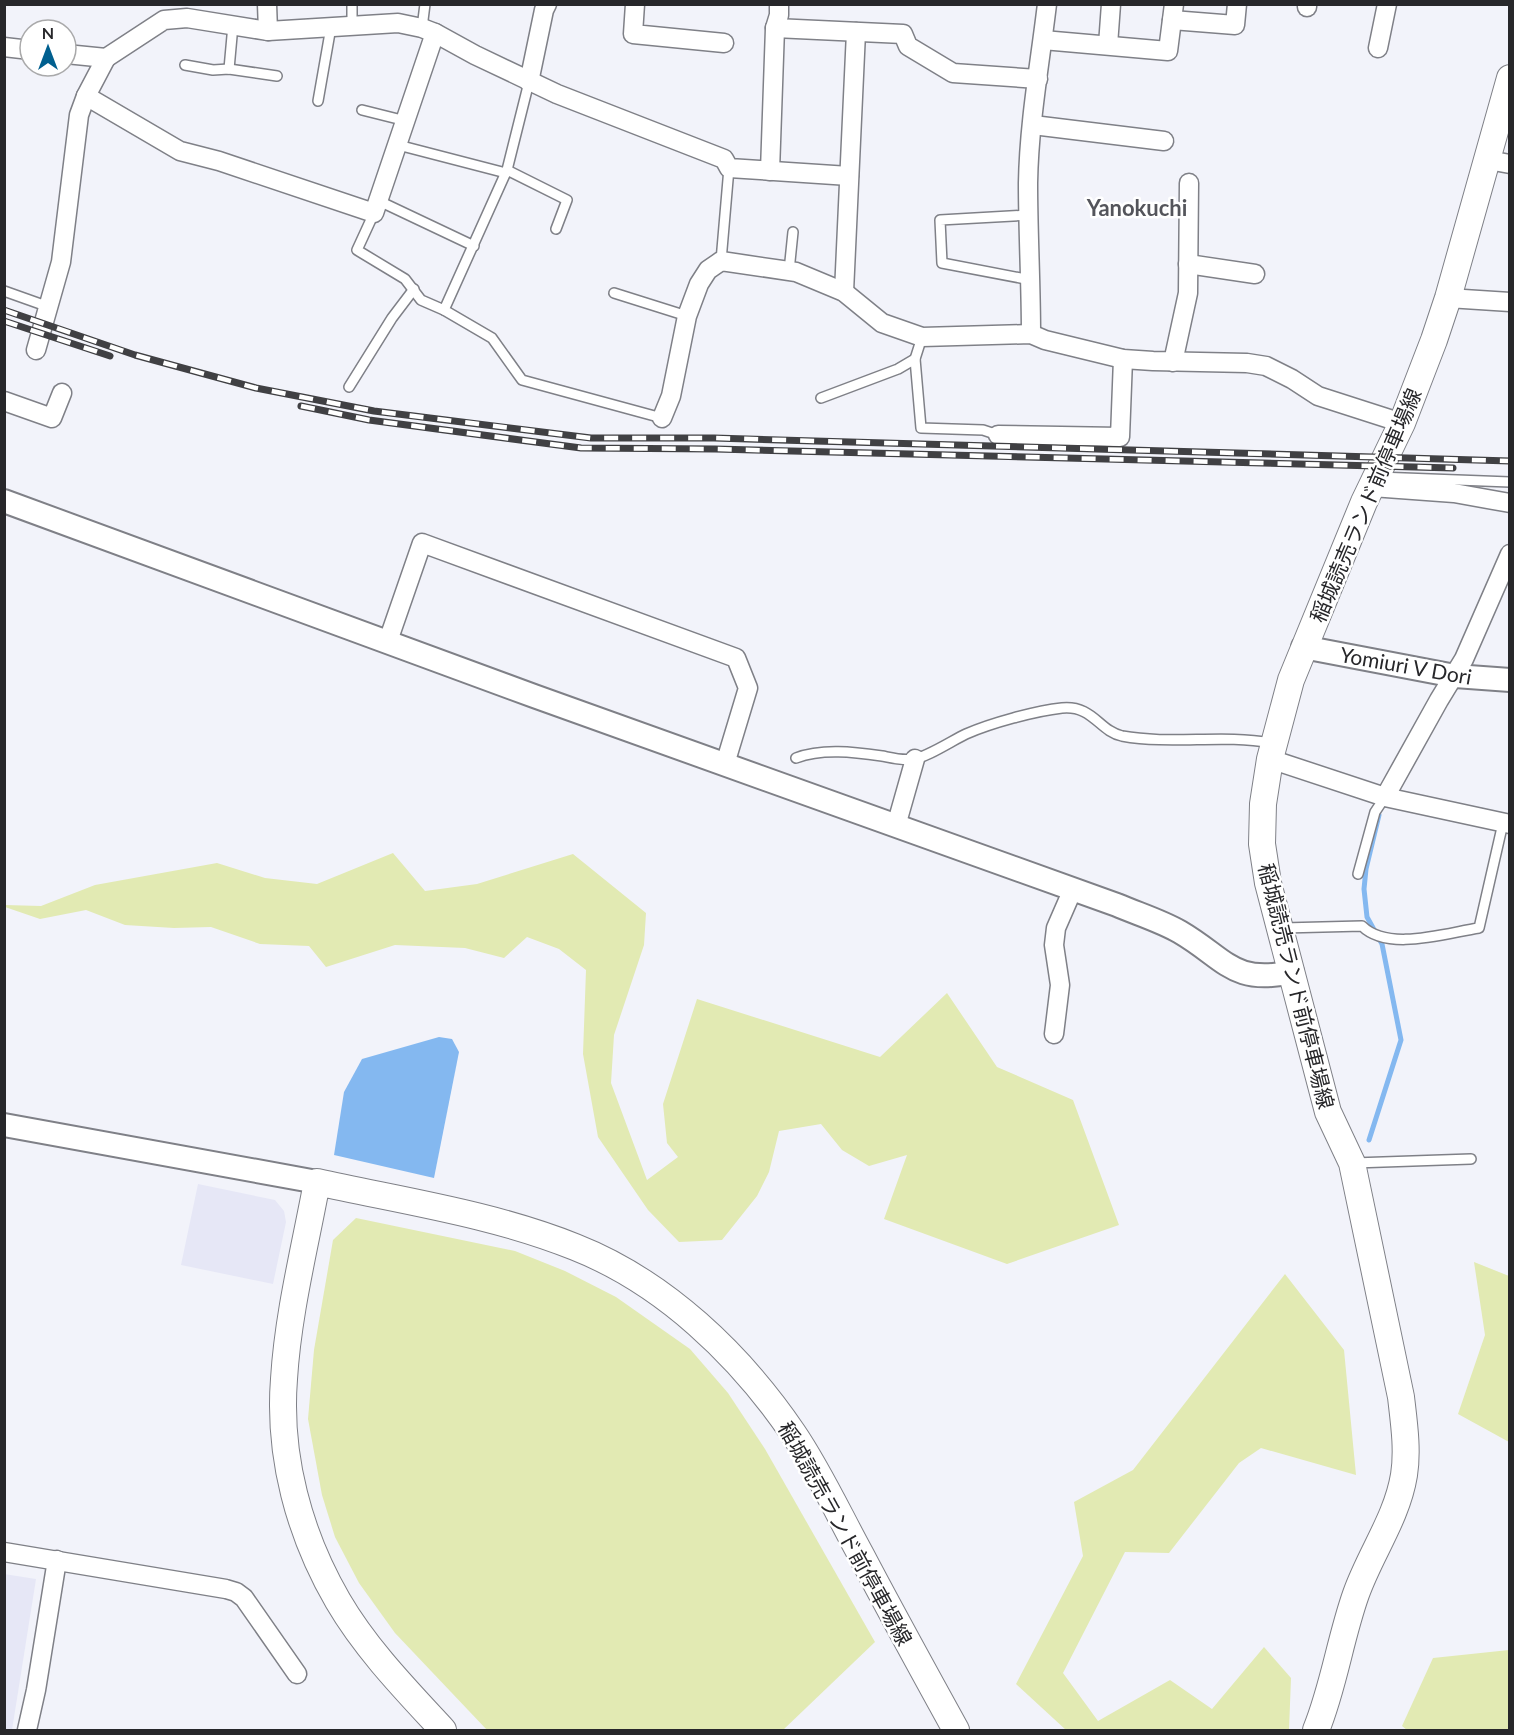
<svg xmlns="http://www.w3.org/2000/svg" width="1514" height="1735" viewBox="0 0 1514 1735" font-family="Lato,'Noto Sans JP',sans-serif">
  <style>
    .built { fill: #e6e7f6 }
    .green { fill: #e2eab3 }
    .water { fill: #84b8f0 }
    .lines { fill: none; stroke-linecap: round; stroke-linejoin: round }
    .stream { stroke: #84b8f0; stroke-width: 5 }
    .service-casing { stroke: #7f8087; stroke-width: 12 }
    .minor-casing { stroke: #7f8087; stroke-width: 21 }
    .tertiary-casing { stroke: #7f8087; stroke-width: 26 }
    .secondary-casing { stroke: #7f8087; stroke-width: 28 }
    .service { stroke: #fff; stroke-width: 9 }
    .minor { stroke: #fff; stroke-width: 18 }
    .tertiary { stroke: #fff; stroke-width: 22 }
    .secondary { stroke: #fff; stroke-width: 26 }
    .rail-casing { stroke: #404043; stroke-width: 7 }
    .rail { stroke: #fff; stroke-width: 4.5; stroke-dasharray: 14; stroke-linecap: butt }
    .labels { text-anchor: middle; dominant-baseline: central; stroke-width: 5; stroke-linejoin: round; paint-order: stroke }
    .street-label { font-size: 21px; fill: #27272a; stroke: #fff }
    .neighbourhood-label { font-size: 22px; font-weight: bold; fill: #54555b; stroke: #fff }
  </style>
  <rect width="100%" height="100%" fill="#f2f3fa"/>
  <!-- built -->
  <g class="built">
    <path d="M198 1184 275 1200 284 1211 286 1222 273 1284 181 1265Z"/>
    <path d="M4 1574 36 1579 12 1730H4Z"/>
  </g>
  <!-- green -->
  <g class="green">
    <path d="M393 853 425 891 477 884 573 854 646 913 644 945 614 1035 611 1083 647 1180 678 1157 667 1143 663 1104 697 999 880 1057 947 993 997 1067 1073 1100 1119 1225 1007 1264 884 1219 907 1155 869 1166 842 1150 821 1124 779 1131 769 1172 757 1196 722 1240 679 1242 648 1210 598 1137 583 1054 586 970 559 949 527 937 504 958 465 948 395 945 326 967 309 946 260 944 211 927 174 928 125 925 86 910 40 919 5 907V905L41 906 95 885 217 863 265 878 317 884Z"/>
    <path d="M356 1218 515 1251 565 1271 616 1297 690 1349 728 1393 765 1449 875 1642 783 1730H487L395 1633 359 1583 335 1537 322 1495 308 1419 314 1350 333 1240Z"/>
    <path d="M1474 1262 1509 1276V1442L1458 1414 1485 1335Z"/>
    <path d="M1285 1274 1344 1350 1356 1475 1261 1448 1239 1463 1169 1553 1125 1552 1063 1673 1098 1721 1170 1680 1212 1709 1264 1647 1291 1678 1289 1730H1066L1016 1684 1083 1556 1074 1502 1133 1470Z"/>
    <path d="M1509 1650V1730H1407L1402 1726 1433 1658Z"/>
  </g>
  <!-- water -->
  <path class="water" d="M439 1037 452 1039 459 1052 434 1178 334 1155 344 1092 362 1059Z"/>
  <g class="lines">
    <!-- stream -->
    <path class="stream" d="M1369 1140 1401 1040 1382 944 1367 917 1364 889 1366 869 1379 815"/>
    <!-- service casing -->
    <g class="service-casing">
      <g id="service">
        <path d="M352 4V25"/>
        <path d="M422 28 425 4"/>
        <path d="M185 65 213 70 229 69 277 76"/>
        <path d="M229 69 233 25"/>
        <path d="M529 82 507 170 444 310 492 338 522 380 662 418"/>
        <path d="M318 101 331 27"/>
        <path d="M362 110 406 121"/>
        <path d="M398 145 506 173"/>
        <path d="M507 170 567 200 556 229"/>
        <path d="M379 201 474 246"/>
        <path d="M374 213 357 250 405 279 421 300 444 310"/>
        <path d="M1029 215 940 220 942 263 1031 280"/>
        <path d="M721 261 729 168"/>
        <path d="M789 271 793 232"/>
        <path d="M4 291 49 307"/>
        <path d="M614 293 687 316"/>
        <path d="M922 337 915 359 921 428 983 430 998 435"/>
        <path d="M349 387 392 318 414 289"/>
        <path d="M821 398 898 369 915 359"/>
        <path d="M1378 477 1510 482"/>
        <path d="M796 758C822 748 854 752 882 756 892 758 903 761 913 759 926 758 953 740 966 734 991 723 1035 711 1062 708 1093 705 1099 731 1122 736 1172 745 1222 734 1271 743"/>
        <path d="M1358 874 1375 812 1385 797"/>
        <path d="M1283 928 1362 926C1388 952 1446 933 1479 928L1503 823"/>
        <path d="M1354 1163 1471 1159"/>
      </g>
    </g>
    <!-- minor casing -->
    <g class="minor-casing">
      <g id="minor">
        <path d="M267 4 268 31"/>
        <path d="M635 4 633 34 724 43"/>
        <path d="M1307 7V4"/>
        <path d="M1172 20 1235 25 1237 4"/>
        <path d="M775 28 903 34 908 46 953 73 1038 79"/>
        <path d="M1043 40 1168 51 1174 4"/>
        <path d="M1108 45 1111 4"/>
        <path d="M4 47 30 50"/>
        <path d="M1378 48 1387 4"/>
        <path d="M66 54 106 58 164 20 187 18 268 31 398 23 422 28 435 33 475 55 557 94 724 159 729 168 849 176"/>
        <path d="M529 82 544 10 547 4"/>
        <path d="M86 96 180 151 219 161 374 213 435 33"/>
        <path d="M1033 125 1164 141"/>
        <path d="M1488 160 1510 164"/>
        <path d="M770 171 775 28 779 15V4"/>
        <path d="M1188 264 1255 274"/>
        <path d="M844 292 856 32"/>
        <path d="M1448 298 1510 302"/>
        <path d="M1031 334C1031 284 1028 233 1028 183 1029 123 1040 63 1047 4"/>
        <path d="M36 350 61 262 79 115 86 96 106 58"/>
        <path d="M1173 362 1188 293 1189 183"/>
        <path d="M4 401 52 418 62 393"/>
        <path d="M662 418 671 396 687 316 699 284 708 270 721 261 796 272 844 292 882 323 922 337 1031 334 1045 340 1123 359 1153 361 1247 363 1266 366 1292 379 1318 396 1402 423"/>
        <path d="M998 435 1120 437 1123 359"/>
        <path d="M1372 487 1454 493 1510 503"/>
        <path d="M388 641 422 543 736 658 748 688 725 764"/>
        <path d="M1270 759 1385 797 1510 824"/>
        <path d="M1385 797 1439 700 1464 659 1510 554"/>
        <path d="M896 826 915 759"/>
        <path d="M1054 1034 1060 985 1054 945 1056 928 1073 889"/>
        <path d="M4 1552 226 1589 236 1592 244 1598 297 1674"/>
        <path d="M27 1730 36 1690 57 1560"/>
      </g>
    </g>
    <!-- tertiary casing -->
    <g class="tertiary-casing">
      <g id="tertiary">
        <path d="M4 501 534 696 1117 905C1138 914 1161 921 1180 932 1226 959 1233 985 1292 972"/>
        <path d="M1303 647 1455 676 1510 680"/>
        <path d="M4 1125 317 1182"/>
      </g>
    </g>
    <!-- secondary casing -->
    <g class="secondary-casing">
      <g id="secondary">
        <path d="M443 1730C406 1690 366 1649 338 1601 299 1534 278 1456 284 1379 288 1313 305 1247 317 1182 403 1201 493 1214 575 1247 664 1282 740 1355 793 1433 819 1471 839 1515 861 1555 892 1614 924 1672 956 1730"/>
        <path d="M1316 1730C1334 1686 1340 1639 1356 1594 1370 1554 1397 1518 1404 1475 1408 1450 1404 1423 1401 1397L1352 1163 1328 1112 1268 883 1262 844 1263 804 1270 759 1291 680 1364 502 1402 423 1434 340 1448 298 1510 78"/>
      </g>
    </g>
    <!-- service -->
    <use href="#service" class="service"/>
    <!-- minor -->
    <use href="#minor" class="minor"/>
    <!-- tertiary -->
    <use href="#tertiary" class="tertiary"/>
    <!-- secondary -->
    <use href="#secondary" class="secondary"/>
    <!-- rail casing -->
    <g class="rail-casing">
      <g id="rail">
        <path d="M4 310 135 355 256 388 374 411 591 438H714L1510 461"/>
        <path d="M4 321 110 356"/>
        <path d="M301 406 369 420 581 448 715 449 1453 468"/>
      </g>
    </g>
    <!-- rail -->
    <use href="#rail" class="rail"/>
  </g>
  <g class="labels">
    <!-- street labels -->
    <g class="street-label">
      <text transform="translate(1365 505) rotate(-67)">稲城読売ランド前停車場線</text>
      <text transform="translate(1406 665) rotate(10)">Yomiuri V Dori</text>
      <text transform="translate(1297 986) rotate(76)">稲城読売ランド前停車場線</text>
      <text transform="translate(846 1533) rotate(61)">稲城読売ランド前停車場線</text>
    </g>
    <!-- neighbourhood labels -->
    <g class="neighbourhood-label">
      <text x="1137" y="207">Yanokuchi</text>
    </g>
  </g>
  <!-- border -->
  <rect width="1514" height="1735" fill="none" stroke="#27272a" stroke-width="12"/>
  <!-- north arrow -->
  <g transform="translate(48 48)"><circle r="28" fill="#ffffff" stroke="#a9a9aa" stroke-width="1.5"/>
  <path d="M0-4.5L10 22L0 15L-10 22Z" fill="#005f8f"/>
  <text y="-9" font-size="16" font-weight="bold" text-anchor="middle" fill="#27272a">N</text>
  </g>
</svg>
